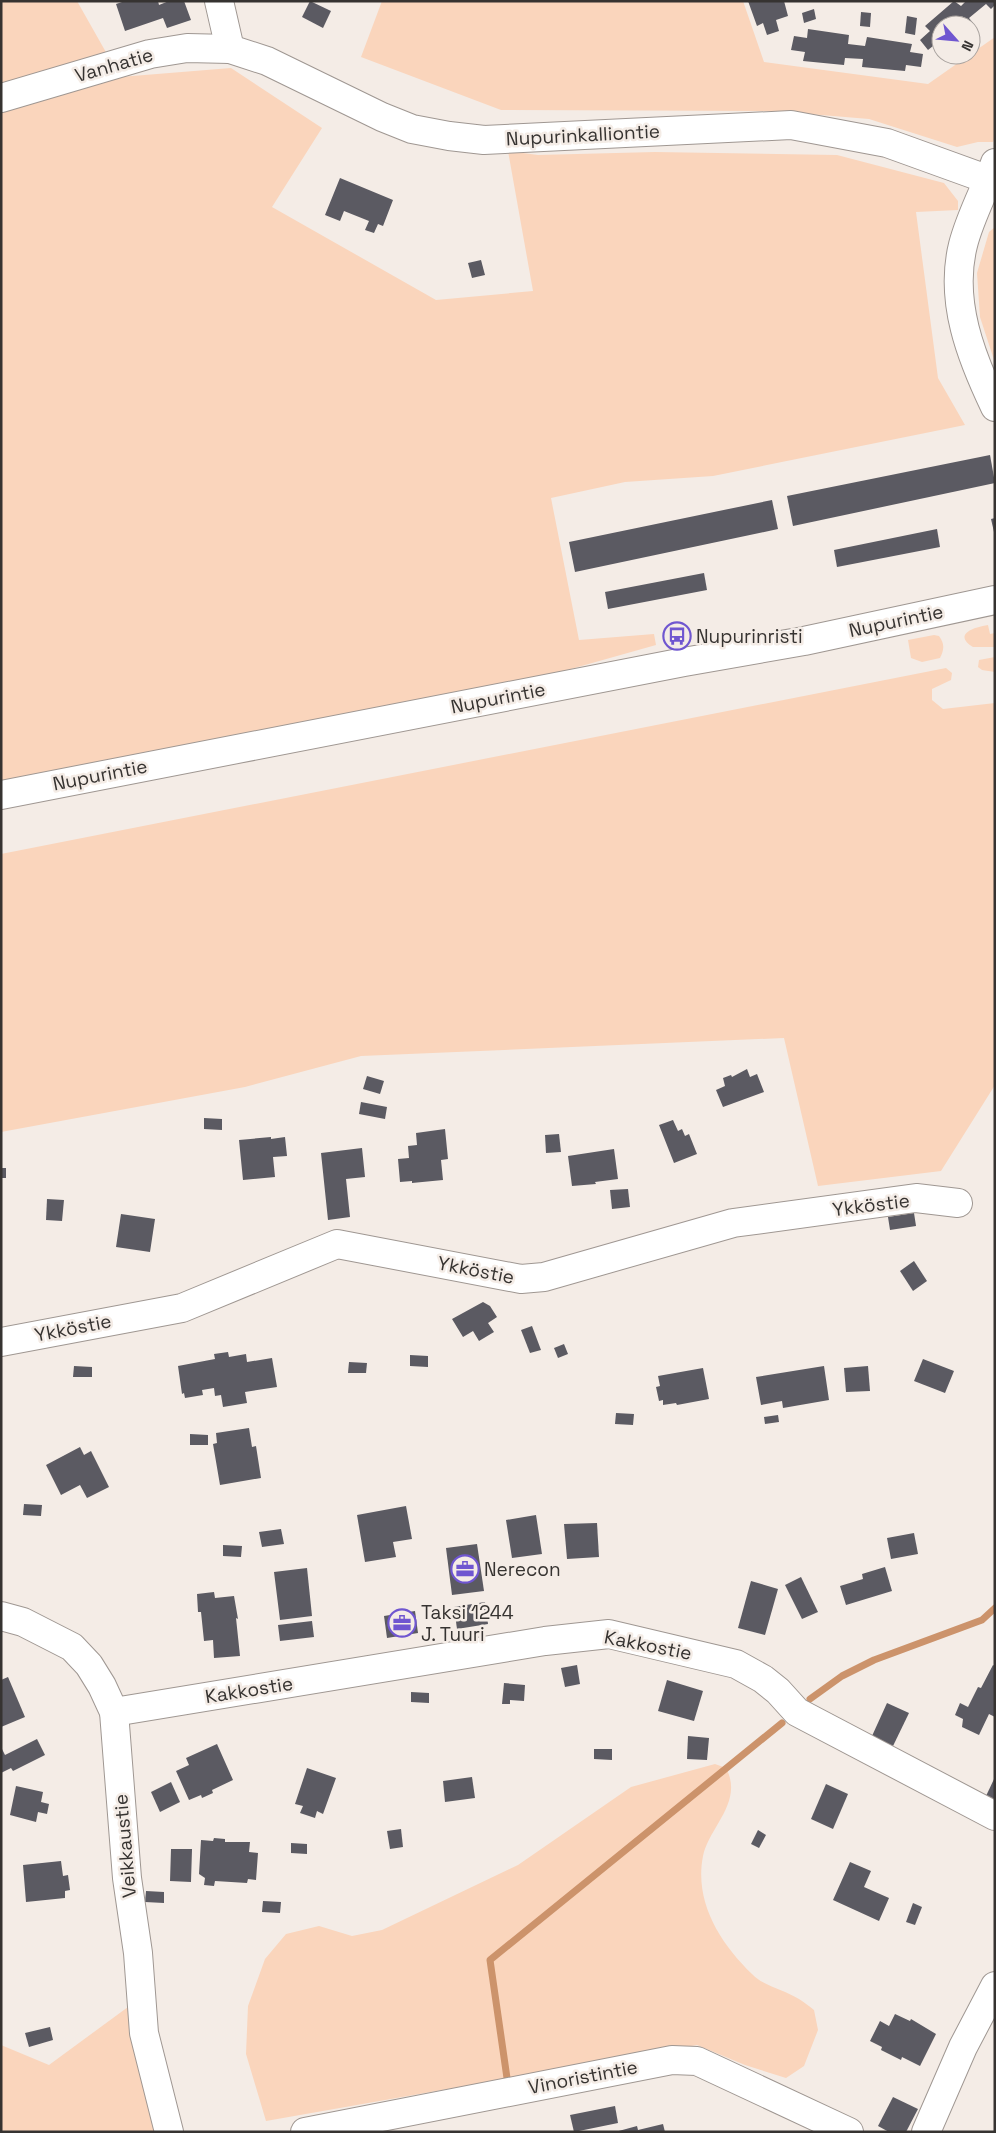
<svg xmlns="http://www.w3.org/2000/svg" width="996" height="2133" viewBox="0 0 996 2133" font-family="'Space Grotesk',sans-serif">
  <style>
    .green { fill: #fad5bc }
    .lines { fill: none; stroke-linecap: round; stroke-linejoin: round }
    .stream { stroke: #cc936b; stroke-width: 7 }
    .building { fill: #5b5a62 }
    .minor-casing { stroke: #9f9792; stroke-width: 30 }
    .major-casing { stroke: #9f9792; stroke-width: 30 }
    .minor { stroke: #fff; stroke-width: 28 }
    .major { stroke: #fff; stroke-width: 28 }
    .labels { text-anchor: middle; dominant-baseline: central; stroke-width: 5; stroke-linejoin: round; paint-order: stroke }
    .street-label { font-size: 19px; fill: #363331; stroke: #f4ece6 }
    .poi-label { font-size: 19px; fill: #363331; stroke: #f4ece6; text-anchor: start }
  </style>
  <rect width="100%" height="100%" fill="#f4ece6"/>
  <!-- green -->
  <g class="green">
    <path d="M1 1H77L120 77 231 68 322 128 272 207 436 300 533 291 508 151 538 155 655 152 837 155 944 183 958 201V210L916 212 938 378 965 425 713 476 625 482 551 498 579 640 654 634 656 645 514 685 1 783Z"/>
    <path d="M382 1H743L764 62 928 84 995 37V137L993 142H978L957 147 869 119 773 111 501 110 361 57Z"/>
    <path d="M995 227V363L980 317 977 273 989 232Z"/>
    <path d="M988 625 990 634 995 633V647H973C952 634 975 627 988 625Z"/>
    <path d="M934 635 939 636C945 644 944 650 940 658L922 662 911 658 908 640Z"/>
    <path d="M995 657V672L982 670 978 667 979 660Z"/>
    <path d="M946 668 952 673 951 680 932 689V700L943 709 995 703V1085L941 1171 818 1186 784 1038 361 1056 245 1087 1 1132V854Z"/>
    <path d="M715 1764 726 1768C744 1802 709 1827 703 1856 694 1902 720 1943 752 1974 763 1986 785 1990 799 1999 804 2002 809 2006 814 2010L818 2030 804 2066 786 2078 745 2065 697 2045 266 2121 246 2054 248 2006 265 1959 286 1934 319 1926 352 1936 382 1930 518 1865 631 1787Z"/>
    <path d="M128 2007 155 2132H1V2045L49 2065Z"/>
  </g>
  <g class="lines">
    <!-- stream -->
    <g class="stream">
      <path d="M810 1699 842 1676 874 1660 982 1620 995 1608"/>
      <path d="M507 2078 490 1960 782 1723"/>
    </g>
  </g>
  <!-- building -->
  <g class="building">
    <path d="M125 1H158L159 5 169 1H184L191 20 167 28 163 18 125 31 116 4Z"/>
    <path d="M310 1 331 11 323 28 302 17Z"/>
    <path d="M748 1H784L788 16 776 20 779 31 767 35 763 23 757 26Z"/>
    <path d="M954 1 961 6 966 1H995V5L991 9 986 4 969 18 973 23 971 25H941V45L938 42 928 50 920 40 930 31 925 26Z"/>
    <path d="M814 9 816 19 804 23 802 13Z"/>
    <path d="M861 12 871 13 870 27 860 26Z"/>
    <path d="M907 16 917 18 915 35 905 33Z"/>
    <path d="M808 29 849 35 848 44 865 46 867 37 912 44 910 52 923 54 921 67 906 65 905 71 862 67 863 59 845 58 844 65 803 61 805 52 791 50 794 36 807 38Z"/>
    <path d="M340 178 393 200 383 226 378 224 374 233 365 230 369 221 344 211 340 221 325 215Z"/>
    <path d="M481 260 485 275 472 278 468 263Z"/>
    <path d="M990 455 995 483 793 526 787 496Z"/>
    <path d="M772 500 778 529 575 572 569 542Z"/>
    <path d="M995 518V532H994L991 519Z"/>
    <path d="M937 529 940 547 837 567 834 550Z"/>
    <path d="M704 573 707 590 608 609 605 592Z"/>
    <path d="M686 631 687 636 670 639 669 635Z"/>
    <path d="M747 1069 750 1077 757 1074 764 1092 723 1107 716 1090 725 1086 723 1078 731 1075 732 1077Z"/>
    <path d="M367 1076 384 1081 380 1094 363 1089Z"/>
    <path d="M361 1102 387 1107 385 1119 359 1114Z"/>
    <path d="M204 1118 222 1119V1130L204 1129Z"/>
    <path d="M673 1120 678 1131 682 1129 685 1136 689 1134 697 1154 674 1163 659 1125Z"/>
    <path d="M445 1129 448 1159 441 1160 443 1180 412 1183V1181L400 1182 398 1159 409 1158 408 1146 417 1145 416 1133Z"/>
    <path d="M559 1134 561 1152 546 1153 545 1135Z"/>
    <path d="M271 1137V1139L285 1137 287 1156 273 1157 275 1177 243 1180 239 1140Z"/>
    <path d="M362 1148 365 1177 346 1179 350 1217 328 1220 321 1153Z"/>
    <path d="M614 1149 618 1179 595 1182 596 1184 572 1186 568 1156Z"/>
    <rect x="1" y="1168" width="5" height="10"/>
    <path d="M628 1189 630 1207 612 1209 610 1190Z"/>
    <path d="M47 1199 64 1200 62 1221 46 1220Z"/>
    <path d="M914 1213 916 1226 890 1230 888 1217Z"/>
    <path d="M121 1214 155 1219 150 1252 116 1247Z"/>
    <path d="M914 1261 927 1281 913 1291 900 1271Z"/>
    <path d="M483 1302 490 1306 497 1317 488 1323 494 1332 479 1341 473 1331 463 1337 452 1319Z"/>
    <path d="M532 1326 541 1350 530 1353 521 1330Z"/>
    <path d="M564 1344 568 1354 558 1358 554 1348Z"/>
    <path d="M228 1352 229 1357 246 1354 247 1362 272 1358 277 1387 245 1392 247 1403 223 1407 221 1395 215 1396 214 1388 202 1390 203 1395 185 1398 184 1393 182 1394 178 1366 215 1359 214 1354Z"/>
    <path d="M410 1355 428 1356V1367L410 1366Z"/>
    <path d="M923 1359 954 1371 945 1393 914 1381Z"/>
    <path d="M349 1362 367 1363 366 1373H348Z"/>
    <path d="M74 1366 92 1367V1377H73Z"/>
    <path d="M824 1366 829 1400 783 1408 782 1401 761 1405 756 1377Z"/>
    <path d="M868 1366 870 1391 846 1392 844 1368Z"/>
    <path d="M703 1368 709 1399 677 1405 676 1403 663 1405V1400L659 1401 656 1387 660 1386 658 1376Z"/>
    <path d="M616 1413 634 1414 633 1425 615 1424Z"/>
    <path d="M778 1415 779 1422 765 1424 764 1417Z"/>
    <path d="M249 1428 252 1447 256 1446 261 1478 220 1485 213 1444 217 1443 216 1433Z"/>
    <path d="M190 1434 208 1435V1445H190Z"/>
    <path d="M80 1447 84 1455 91 1451 109 1487 87 1498 80 1485 61 1495 46 1465Z"/>
    <path d="M24 1504 42 1505 41 1516 23 1515Z"/>
    <path d="M406 1506 412 1539 393 1542 396 1557 365 1562 357 1515Z"/>
    <path d="M536 1515 542 1554 512 1558 506 1520Z"/>
    <path d="M597 1523 599 1557 567 1559 564 1524Z"/>
    <path d="M281 1529 284 1544 262 1547 259 1532Z"/>
    <path d="M914 1533 918 1554 891 1559 887 1538Z"/>
    <path d="M477 1544 484 1591 452 1595 446 1548Z"/>
    <path d="M223 1545 242 1546 241 1557 223 1556Z"/>
    <path d="M885 1567 892 1591 846 1605 840 1586 863 1579 862 1574Z"/>
    <path d="M307 1568 312 1616 280 1620 274 1572Z"/>
    <path d="M801 1577 818 1612 802 1619 785 1585Z"/>
    <path d="M751 1581 778 1589 765 1635 738 1628Z"/>
    <path d="M214 1592 215 1598 234 1596 238 1619 236 1618 240 1656 214 1658 213 1640 204 1641 201 1612H198L197 1594Z"/>
    <path d="M485 1602 488 1624 457 1629 454 1607Z"/>
    <path d="M415 1611 418 1633 387 1638 384 1616Z"/>
    <path d="M312 1621 314 1637 280 1641 278 1625Z"/>
    <path d="M577 1665 580 1684 565 1687 561 1668Z"/>
    <path d="M993 1665 995 1666V1717L989 1714 979 1735 962 1727 963 1719 955 1715 960 1703 968 1707 978 1687 981 1688Z"/>
    <path d="M8 1677 25 1717 1 1727V1680Z"/>
    <path d="M667 1680 703 1691 694 1721 658 1711Z"/>
    <path d="M504 1683 525 1685 524 1701 510 1700V1704H502Z"/>
    <path d="M411 1692 429 1693V1703L411 1702Z"/>
    <path d="M887 1703 909 1713 893 1746 872 1736Z"/>
    <path d="M688 1736 709 1738 707 1760 687 1759Z"/>
    <path d="M37 1739 45 1755 13 1771 11 1768 1 1773V1747L5 1755Z"/>
    <path d="M217 1744 233 1780 212 1790 213 1793 202 1798 201 1795 189 1800 176 1771 189 1765 186 1758Z"/>
    <path d="M594 1749H612V1760L594 1759Z"/>
    <path d="M307 1768 336 1778 323 1814 317 1811 315 1818 300 1813 303 1806 295 1804Z"/>
    <path d="M472 1777 475 1798 445 1802 443 1781Z"/>
    <path d="M995 1777V1800L986 1796Z"/>
    <path d="M171 1782 180 1802 160 1812 151 1792Z"/>
    <path d="M826 1784 848 1794 833 1829 811 1819Z"/>
    <path d="M16 1786 43 1792 41 1802 49 1804 47 1814 38 1812 36 1822 10 1815Z"/>
    <path d="M401 1829 403 1847 390 1849 387 1831Z"/>
    <path d="M758 1830 766 1835 759 1848 751 1844Z"/>
    <path d="M214 1838 225 1839V1842H250L249 1852 258 1853 256 1880 248 1879 247 1883 215 1881 214 1886 204 1885 205 1878 199 1874 201 1840 213 1841Z"/>
    <path d="M291 1843 307 1844V1854L291 1853Z"/>
    <path d="M171 1849H192L191 1882 170 1881Z"/>
    <path d="M61 1861 63 1876 68 1875 70 1890 65 1891V1898L26 1902 23 1865Z"/>
    <path d="M850 1862 871 1871 864 1887 889 1898 879 1921 833 1900Z"/>
    <path d="M146 1891 164 1892V1903L145 1902Z"/>
    <path d="M263 1901 281 1902 280 1913 262 1912Z"/>
    <path d="M913 1903 922 1907 915 1925 906 1922Z"/>
    <path d="M895 2014 910 2021 911 2019 936 2034 920 2066 902 2057 901 2060 881 2050 882 2047 870 2041 880 2021 889 2026Z"/>
    <path d="M50 2027 53 2040 29 2047 25 2033Z"/>
    <path d="M893 2097 918 2109 906 2132H889L878 2126Z"/>
    <path d="M615 2106 618 2123 574 2132 570 2115Z"/>
    <path d="M663 2124 665 2132H615L637 2126 638 2130Z"/>
  </g>
  <g class="lines">
    <!-- minor casing -->
    <g class="minor-casing">
      <g id="minor">
        <path d="M219 1 230 49 267 61 382 117 412 129 449 136 484 140 791 125 887 143 995 182"/>
        <path d="M1 98 150 54 187 48 230 49"/>
        <path d="M995 163C985 190 970 217 963 245 949 301 971 357 995 407"/>
        <path d="M1 1342 182 1308 337 1244 521 1279 544 1277 733 1223 916 1198 958 1203"/>
        <path d="M1 1616 23 1622 72 1647 89 1665 102 1686 114 1712 127 1878 138 1953 144 2033 169 2132"/>
        <path d="M114 1712 545 1641 609 1634 736 1664 763 1679 778 1691 797 1712 995 1816"/>
        <path d="M305 2132 672 2060 697 2061 849 2132"/>
        <path d="M926 2132 963 2047 995 1986"/>
      </g>
    </g>
    <!-- major casing -->
    <g class="major-casing">
      <path id="major" d="M1 795 684 662 804 641 995 600"/>
    </g>
    <!-- minor -->
    <use href="#minor" class="minor"/>
    <!-- major -->
    <use href="#major" class="major"/>
  </g>
  <!-- icons -->
  <defs>
    <g id="bus-ring" transform="scale(1.4375)"><circle r="9.5" fill="#f4ece6" stroke="#6f56d0" stroke-width="1.5"/><path d="M-5-6H5V4H4V6H2V4H-2V6H-4V4H-5ZM-3.5-4V0h7V-4ZM-3.5 1.2v1.5H-2V1.2ZM2 1.2v1.5H3.5V1.2Z" fill="#6f56d0"/></g>
    <g id="office-ring" transform="scale(1.4375)"><circle r="9.5" fill="#f4ece6" stroke="#6f56d0" stroke-width="1.5"/><path d="M-6-3h4V-5.5h4V-3h4V5H-6ZM-1-4.5V-3h2v-1.5ZM-6 0V1H6V0Z" fill="#6f56d0"/></g>
  </defs>
  <g fill-rule="evenodd">
    <use href="#bus-ring" x="677" y="636"/>
    <use href="#office-ring" x="465" y="1569"/>
    <use href="#office-ring" x="402" y="1623"/>
  </g>
  <g class="labels">
    <!-- street labels -->
    <g class="street-label">
      <text transform="translate(114 65) rotate(-16)">Vanhatie</text>
      <text transform="translate(583 135) rotate(-3)">Nupurinkalliontie</text>
      <text transform="translate(896 621) rotate(-12)">Nupurintie</text>
      <text transform="translate(498 698) rotate(-11)">Nupurintie</text>
      <text transform="translate(100 775) rotate(-11)">Nupurintie</text>
      <text transform="translate(871 1205) rotate(-7)">Ykköstie</text>
      <text transform="translate(476 1270) rotate(11)">Ykköstie</text>
      <text transform="translate(73 1328) rotate(-11)">Ykköstie</text>
      <text transform="translate(648 1645) rotate(11)">Kakkostie</text>
      <text transform="translate(249 1690) rotate(-9)">Kakkostie</text>
      <text transform="translate(125 1846) rotate(-95)">Veikkaustie</text>
      <text transform="translate(583 2077) rotate(-11)">Vinoristintie</text>
    </g>
    <!-- poi labels -->
    <g class="poi-label">
      <text x="696" y="636">Nupurinristi</text>
      <text x="484" y="1569">Nerecon</text>
      <text x="421" y="1612">Taksi 1244<tspan x="421" dy="22">J. Tuuri</tspan></text>
    </g>
  </g>
  <!-- border -->
  <rect width="996" height="2133" fill="none" stroke="#363331" stroke-width="5"/>
  <!-- north arrow -->
  <g transform="translate(956 40) rotate(117)"><circle r="24" fill="#f4ece6" stroke="#a8a29e"/>
  <path d="M0-4L9 19L0 12L-9 19Z" fill="#6f56d0"/>
  <text y="-8" font-size="14" font-weight="bold" text-anchor="middle" fill="#363331">N</text>
  </g>
</svg>
